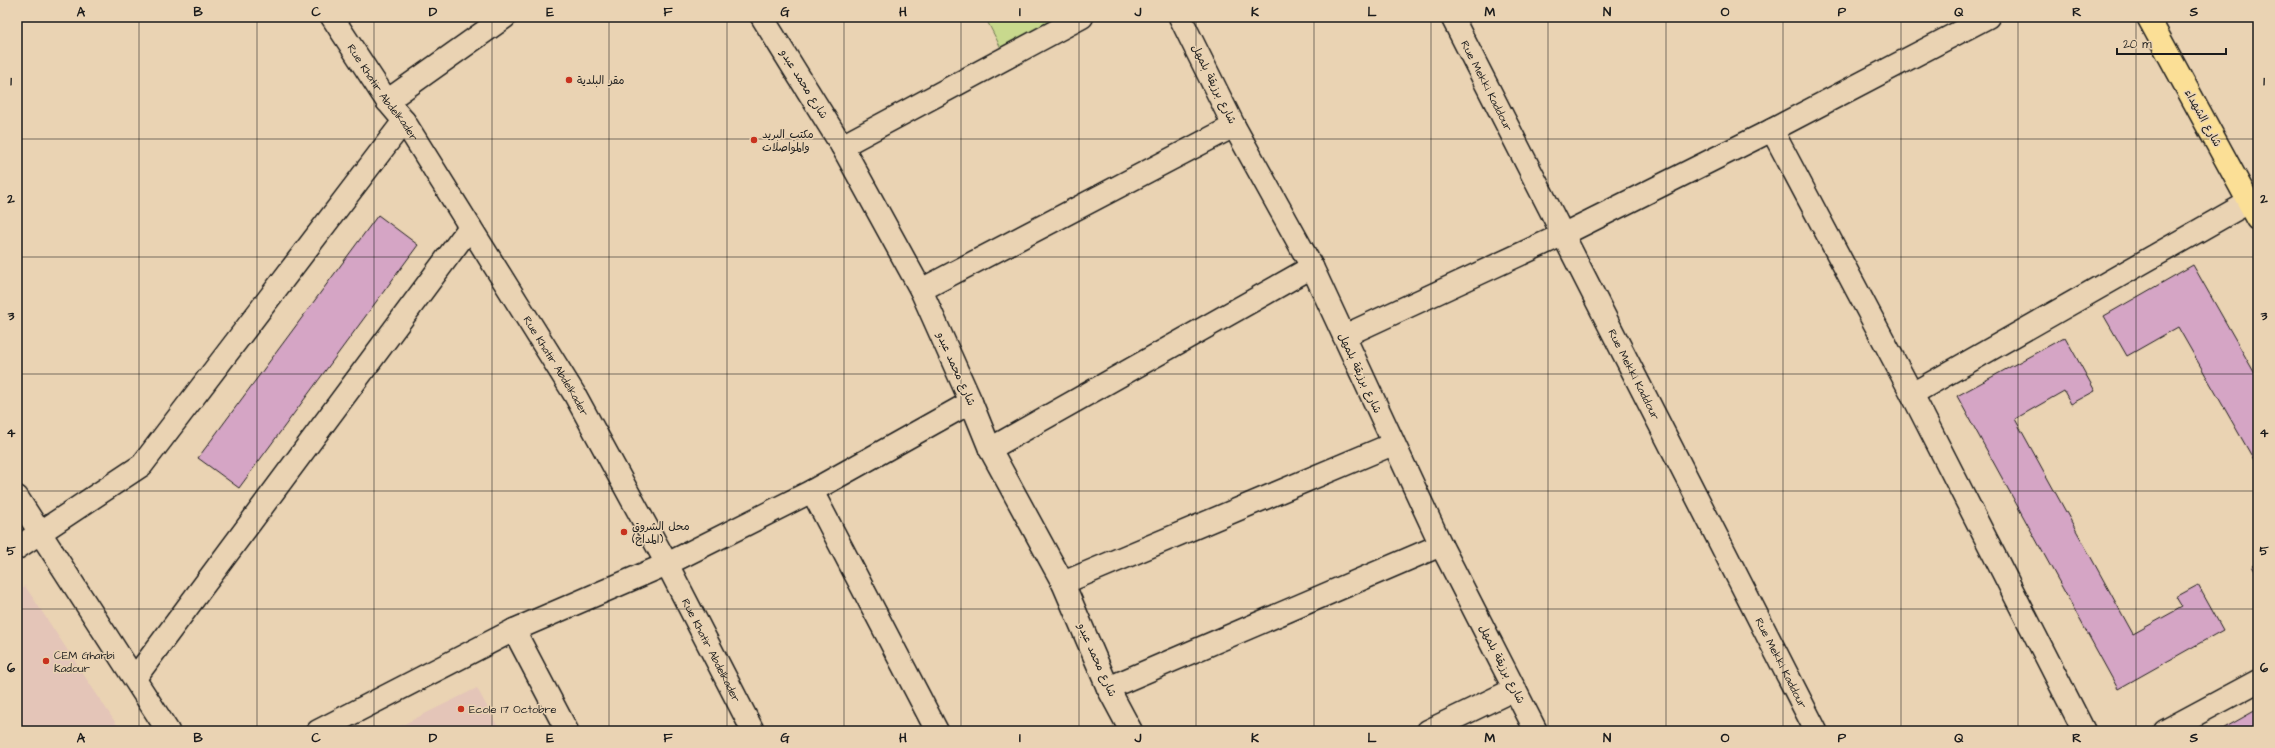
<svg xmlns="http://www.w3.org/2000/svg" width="2275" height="748" viewBox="0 0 2275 748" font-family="'Architects Daughter','Playpen Sans Arabic',sans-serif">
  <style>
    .built { fill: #e4c5b8 }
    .green { fill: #c8d98d; stroke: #727a54 }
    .building { fill: #d5a5c5; stroke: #1c1c1c }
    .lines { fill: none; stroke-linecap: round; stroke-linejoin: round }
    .street-casing { stroke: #1c1c1c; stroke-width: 25 }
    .secondary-casing { stroke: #1c1c1c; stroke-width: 25 }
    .primary-casing { stroke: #1c1c1c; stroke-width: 25 }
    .street { stroke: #ead3b3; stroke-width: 22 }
    .secondary { stroke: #ead3b3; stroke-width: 22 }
    .primary { stroke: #fbdf96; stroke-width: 22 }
    .grid { fill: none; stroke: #1c1c1c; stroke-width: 1; stroke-opacity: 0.55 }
    .poi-dot { fill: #c8321e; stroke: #ead3b3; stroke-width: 1.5 }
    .labels { text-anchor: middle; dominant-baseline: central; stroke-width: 3; stroke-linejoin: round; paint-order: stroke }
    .poi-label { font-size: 11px; fill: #1c1c1c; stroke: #ead3b3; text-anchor: start }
    .street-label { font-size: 11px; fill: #1c1c1c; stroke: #ead3b3 }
    .neatline { fill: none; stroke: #1c1c1c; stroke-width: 1.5 }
    .grid-label { font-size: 13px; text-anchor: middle; font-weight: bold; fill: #1c1c1c }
  </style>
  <rect width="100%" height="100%" fill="#ead3b3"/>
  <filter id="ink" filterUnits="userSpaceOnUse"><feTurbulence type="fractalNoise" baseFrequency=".025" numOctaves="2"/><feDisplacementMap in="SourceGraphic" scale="8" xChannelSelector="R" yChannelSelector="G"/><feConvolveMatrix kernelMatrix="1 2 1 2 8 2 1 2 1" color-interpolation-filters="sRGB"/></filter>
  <g filter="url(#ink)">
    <!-- built -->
    <g class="built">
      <path d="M25 586 121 731H17V592Z"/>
      <path d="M477 688 500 731H390Z"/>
    </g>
    <!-- green -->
    <path class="green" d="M985 17H1064L1001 48Z"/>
    <!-- building -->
    <g class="building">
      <path d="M378 215 418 245 239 488 198 458Z"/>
      <path d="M2193 265 2258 379V467L2178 327 2127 356 2104 316Z"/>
      <path d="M2065 337 2095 391 2071 404 2064 391 2015 419 2133 634 2182 607 2176 597 2198 585 2223 630 2118 689 1957 396Z"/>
      <path d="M2258 562V576L2252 566Z"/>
      <path d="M2258 709V731H2219Z"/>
    </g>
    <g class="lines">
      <!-- street casing -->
      <g class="street-casing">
        <g id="street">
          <path id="s1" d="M332 17 387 101 404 121 575 395 667 564 753 731"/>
          <path d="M1180 17 1234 126 1312 267 1441 545 1536 731"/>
          <path id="s2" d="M1452 17 1816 731"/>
          <path d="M387 101 505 17"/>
          <path d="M1772 130 1912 394 2084 731"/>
          <path d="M842 146 1082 17"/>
          <path d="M921 290 1234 126"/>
          <path d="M1344 336 1564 234 1772 130 1988 17"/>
          <path d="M1912 394 2249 202"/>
          <path d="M990 449 1312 267"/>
          <path d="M812 491 937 731"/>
          <path d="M17 548 142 465 404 121"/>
          <path d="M1063 583 1393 444"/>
          <path d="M514 630 567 731"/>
          <path d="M135 678 470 227"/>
          <path d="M1108 688 1441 545"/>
          <path d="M1428 731 1515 689"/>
        </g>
      </g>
      <!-- secondary casing -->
      <g class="secondary-casing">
        <g id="secondary">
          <path d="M762 17 842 146 921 290 971 402 990 449 1063 583 1108 688 1131 731"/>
          <path d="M17 497 168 731"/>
          <path d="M318 731 514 630 667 564 812 491 971 402"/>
          <path d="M2165 731 2258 681"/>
        </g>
      </g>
      <!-- primary casing -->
      <g class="primary-casing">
        <path id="primary" d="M2148 17 2258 219"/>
      </g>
      <!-- street -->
      <use href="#street" class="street"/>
      <!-- secondary -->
      <use href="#secondary" class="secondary"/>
      <!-- primary -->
      <use href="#primary" class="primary"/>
    </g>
  </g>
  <!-- grid -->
  <path class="grid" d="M139 17V731M257 17V731M374 17V731M492 17V731M609 17V731M727 17V731M844 17V731M961 17V731M1079 17V731M1196 17V731M1314 17V731M1431 17V731M1548 17V731M1666 17V731M1783 17V731M1901 17V731M2018 17V731M2136 17V731M17 139H2258M17 257H2258M17 374H2258M17 491H2258M17 609H2258"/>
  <!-- markers -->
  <g class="poi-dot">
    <circle cx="569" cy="80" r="4"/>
    <circle cx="754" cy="140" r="4"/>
    <circle cx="624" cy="532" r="4"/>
    <circle cx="46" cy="661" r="4"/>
    <circle cx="461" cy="709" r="4"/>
  </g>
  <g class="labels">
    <!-- poi labels -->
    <g class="poi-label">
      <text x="577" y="80">مقر البلدية</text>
      <text x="762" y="134">مكتب البريد<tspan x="762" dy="13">والمواصلات</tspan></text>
      <text x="632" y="526">محل الشروق<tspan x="632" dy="13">(المداح)</tspan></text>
      <text x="54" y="655">CEM Gharbi<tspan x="54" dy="13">Kadour</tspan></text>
      <text x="469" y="709">Ecole 17 Octobre</text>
    </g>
    <!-- street labels -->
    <g class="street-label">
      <text transform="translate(804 84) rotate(58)">شارع محمد عبدو</text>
      <text transform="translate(1214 84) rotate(64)">شارع برزيقة بلمهل</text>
      <text stroke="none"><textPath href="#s2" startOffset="77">Rue Mekki Kaddour</textPath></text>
      <text stroke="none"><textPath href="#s1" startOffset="91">Rue Khatir Abdelkader</textPath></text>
      <text transform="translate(2203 118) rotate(61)">شارع الشهداء</text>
      <text stroke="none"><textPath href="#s1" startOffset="415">Rue Khatir Abdelkader</textPath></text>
      <text transform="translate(956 369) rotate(66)">شارع محمد عبدو</text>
      <text transform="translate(1360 373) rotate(65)">شارع برزيقة بلمهل</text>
      <text stroke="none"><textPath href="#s2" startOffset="401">Rue Mekki Kaddour</textPath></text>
      <text stroke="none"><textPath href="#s1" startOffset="739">Rue Khatir Abdelkader</textPath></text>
      <text transform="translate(1097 660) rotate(66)">شارع محمد عبدو</text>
      <text stroke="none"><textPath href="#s2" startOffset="725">Rue Mekki Kaddour</textPath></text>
      <text transform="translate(1502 664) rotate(63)">شارع برزيقة بلمهل</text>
    </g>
  </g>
  <!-- margin -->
  <rect width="2275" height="748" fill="none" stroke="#ead3b3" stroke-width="44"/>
  <!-- scale -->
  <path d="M2117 48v6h109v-6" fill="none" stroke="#1c1c1c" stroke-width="2"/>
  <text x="2123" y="48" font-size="12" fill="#1c1c1c" stroke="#ead3b3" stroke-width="3" paint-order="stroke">20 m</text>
  <rect x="22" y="22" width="2231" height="704" class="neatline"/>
  <g class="grid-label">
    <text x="81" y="16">A</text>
    <text x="198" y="16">B</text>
    <text x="316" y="16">C</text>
    <text x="433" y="16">D</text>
    <text x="550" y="16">E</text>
    <text x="668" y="16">F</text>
    <text x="785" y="16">G</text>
    <text x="903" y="16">H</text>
    <text x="1020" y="16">I</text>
    <text x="1138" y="16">J</text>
    <text x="1255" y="16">K</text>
    <text x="1372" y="16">L</text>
    <text x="1490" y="16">M</text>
    <text x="1607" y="16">N</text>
    <text x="1725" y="16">O</text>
    <text x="1842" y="16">P</text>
    <text x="1959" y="16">Q</text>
    <text x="2077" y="16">R</text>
    <text x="2194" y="16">S</text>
    <text x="11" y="85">1</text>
    <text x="2264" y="85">1</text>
    <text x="11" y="203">2</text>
    <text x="2264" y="203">2</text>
    <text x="11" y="320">3</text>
    <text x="2264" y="320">3</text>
    <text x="11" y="437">4</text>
    <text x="2264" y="437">4</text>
    <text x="11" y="555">5</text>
    <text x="2264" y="555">5</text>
    <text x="11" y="672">6</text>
    <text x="2264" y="672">6</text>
    <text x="81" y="742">A</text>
    <text x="198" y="742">B</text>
    <text x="316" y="742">C</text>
    <text x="433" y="742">D</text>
    <text x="550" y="742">E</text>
    <text x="668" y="742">F</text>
    <text x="785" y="742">G</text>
    <text x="903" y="742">H</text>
    <text x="1020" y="742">I</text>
    <text x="1138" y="742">J</text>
    <text x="1255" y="742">K</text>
    <text x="1372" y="742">L</text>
    <text x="1490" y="742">M</text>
    <text x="1607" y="742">N</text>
    <text x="1725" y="742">O</text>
    <text x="1842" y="742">P</text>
    <text x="1959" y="742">Q</text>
    <text x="2077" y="742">R</text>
    <text x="2194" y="742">S</text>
  </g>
</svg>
